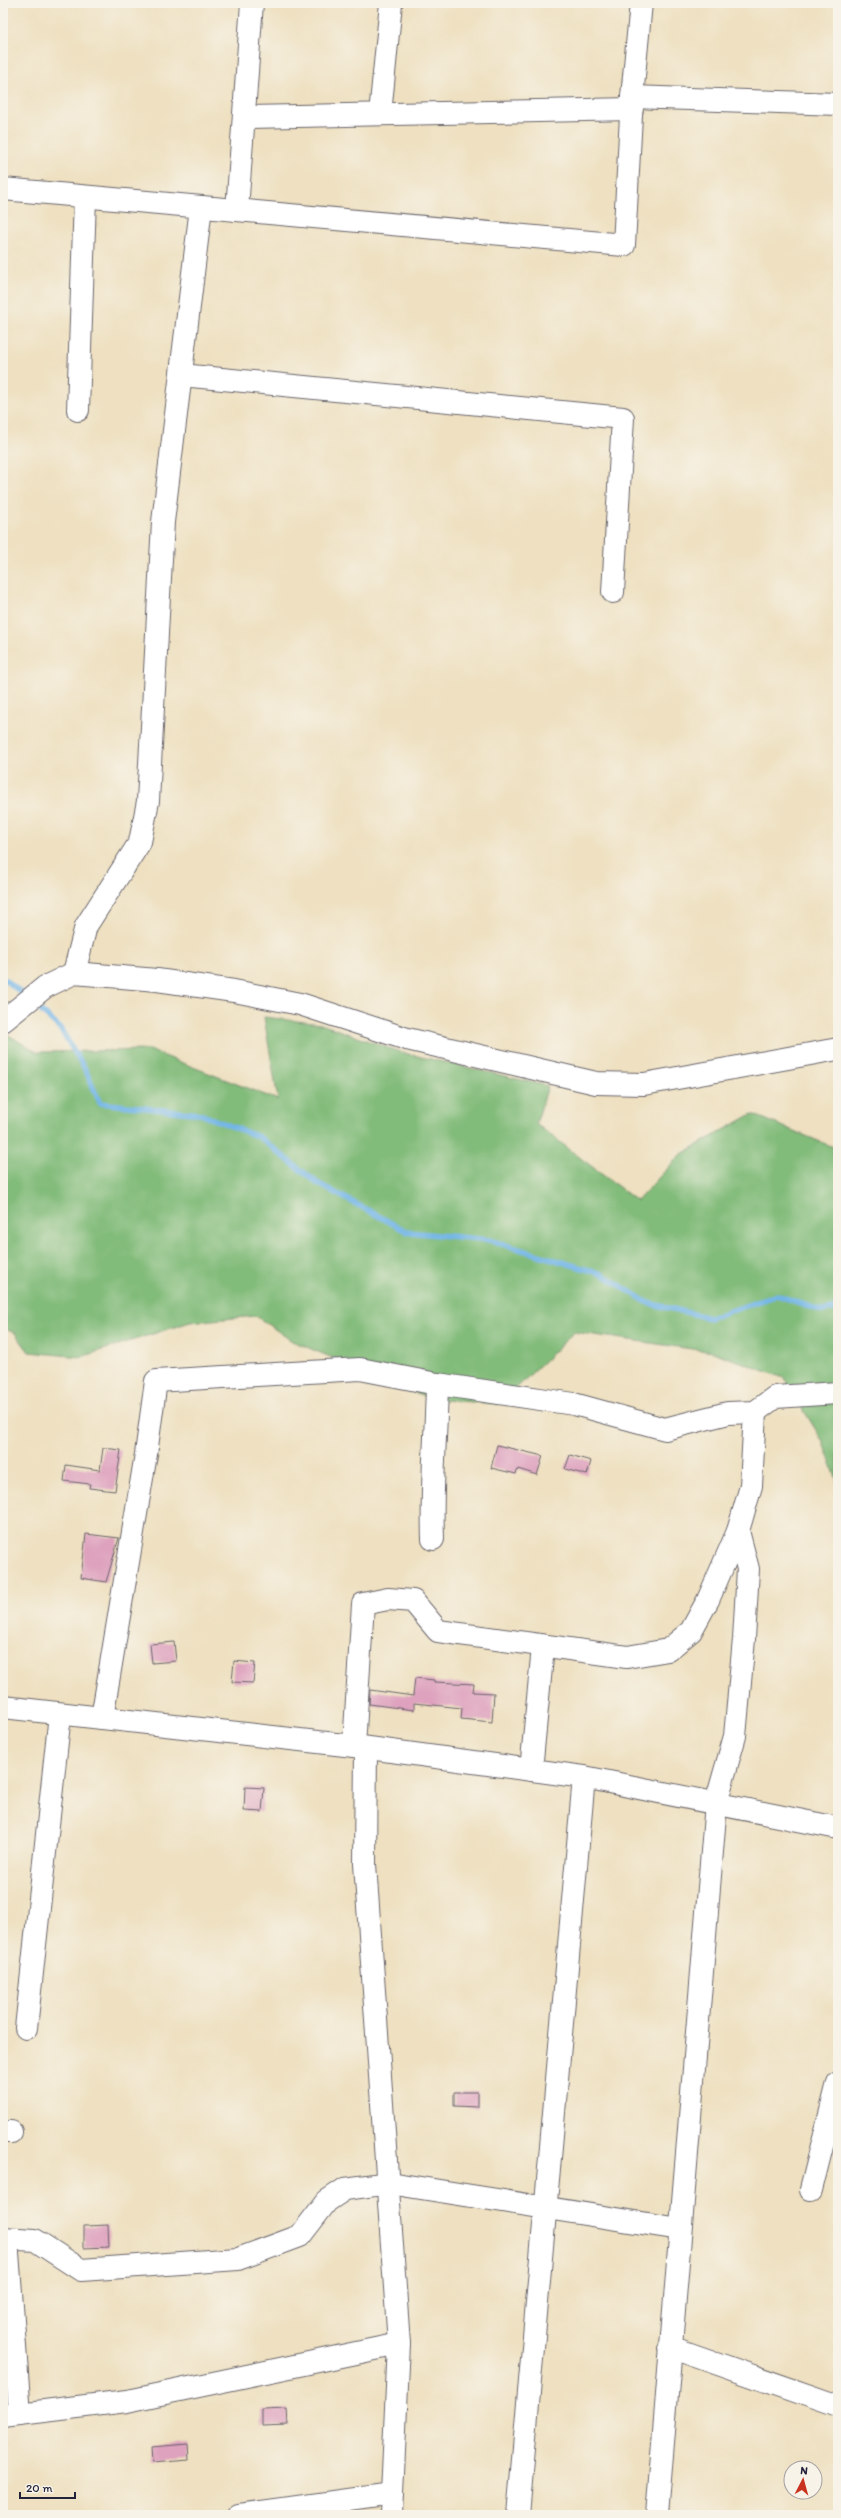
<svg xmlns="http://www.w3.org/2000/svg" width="841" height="2518" viewBox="0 0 841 2518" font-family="Itim,sans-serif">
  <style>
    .forest { fill: #82bc7a; stroke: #526f5a }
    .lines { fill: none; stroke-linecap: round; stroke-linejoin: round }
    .stream { stroke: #73b6e8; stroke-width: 5.5 }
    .building { fill: #dea1be }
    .minor-casing { stroke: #69646a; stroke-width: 24 }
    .minor { stroke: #fff; stroke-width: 22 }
  </style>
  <rect width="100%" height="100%" fill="#f7f3e8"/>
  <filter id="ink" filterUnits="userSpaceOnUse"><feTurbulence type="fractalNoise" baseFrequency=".025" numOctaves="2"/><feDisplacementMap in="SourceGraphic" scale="8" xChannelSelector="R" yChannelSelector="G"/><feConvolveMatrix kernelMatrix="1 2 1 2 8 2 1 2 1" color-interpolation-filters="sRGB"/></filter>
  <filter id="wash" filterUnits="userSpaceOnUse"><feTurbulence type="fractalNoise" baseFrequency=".012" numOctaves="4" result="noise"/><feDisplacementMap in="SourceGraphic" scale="16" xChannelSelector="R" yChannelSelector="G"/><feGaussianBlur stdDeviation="0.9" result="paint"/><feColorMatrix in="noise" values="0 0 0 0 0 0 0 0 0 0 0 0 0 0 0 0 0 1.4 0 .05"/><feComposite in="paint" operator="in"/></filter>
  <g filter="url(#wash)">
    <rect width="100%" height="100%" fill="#eee0c0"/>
    <!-- forest -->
    <path class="forest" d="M264 1017 321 1024 400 1052 548 1086 536 1124 637 1201 680 1155 752 1114 838 1149V1483L822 1440 784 1378 713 1352 574 1332 500 1404 431 1399 292 1341 256 1316 190 1322 81 1357 29 1352 15 1333 3 1328V1032L37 1052 149 1050 278 1100Z"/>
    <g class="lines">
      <!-- stream -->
      <g class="stream">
        <path d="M3 978 26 997"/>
        <path d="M32 1003 60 1028 85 1069 100 1103 200 1114 259 1137 317 1183 408 1232 489 1240 602 1274 648 1303 710 1318 777 1295 822 1311 838 1308"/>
      </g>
    </g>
    <g id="blocks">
      <!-- building -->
      <g class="building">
        <path d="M497 1445 543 1456 537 1475 518 1469 516 1474 491 1468Z"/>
        <path d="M103 1448 121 1450 115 1491 89 1488 90 1484 64 1481 66 1465 100 1470Z"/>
        <path d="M570 1455 591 1461 587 1475 565 1469Z"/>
        <path d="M86 1534 119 1538 106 1582 81 1578Z"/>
        <path d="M174 1642 176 1661 152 1663 150 1644Z"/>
        <path d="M234 1661 255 1663 253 1683 232 1682Z"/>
        <path d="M415 1678 434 1680V1682L474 1684 473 1692 494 1693 492 1722 461 1719 462 1708 414 1703V1710L369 1704 370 1690 413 1696Z"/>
        <path d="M245 1787 264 1788 262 1812 244 1811Z"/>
        <path d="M454 2092H478V2107L454 2106Z"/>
        <path d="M108 2225 109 2247 84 2248V2226Z"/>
        <path d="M287 2409 288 2425 262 2426V2410Z"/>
        <path d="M188 2444 189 2460 152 2463 151 2447Z"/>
      </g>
    </g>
  </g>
  <g filter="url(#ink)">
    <use href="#blocks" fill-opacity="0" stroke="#69646a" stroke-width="1"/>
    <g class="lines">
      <!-- minor casing -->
      <g class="minor-casing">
        <g id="minor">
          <path d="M632 97 838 104"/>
          <path d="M380 114 391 3"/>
          <path d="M244 117 632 109"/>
          <path d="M3 189 624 245 632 97 641 3"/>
          <path d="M237 210 252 3"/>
          <path d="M181 375 623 418 613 592"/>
          <path d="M78 410 85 197"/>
          <path d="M74 973 86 926 140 842 148 801 163 522 201 207"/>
          <path d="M3 1021 45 987 74 973 157 980 234 991 300 1004 407 1039 596 1083 644 1084 838 1049"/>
          <path d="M433 1539C431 1487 436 1436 437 1384"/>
          <path d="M3 1707 354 1746 584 1777 838 1828"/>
          <path d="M102 1718 146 1454 156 1381 360 1369 437 1384 574 1404 665 1429 728 1413 755 1412 775 1397 838 1393"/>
          <path d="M354 1746 363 1604 388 1599 413 1601 438 1631 627 1657 668 1650 691 1631 708 1600 738 1531 751 1486 755 1412"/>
          <path d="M366 1748 365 1864 399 2344 391 2515"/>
          <path d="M531 1770 543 1647"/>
          <path d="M26 2028 60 1714"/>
          <path d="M3 2132H11"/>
          <path d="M811 2190 838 2083"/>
          <path d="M3 2238 35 2240 81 2270 238 2259 300 2236 327 2201 345 2189 389 2183 680 2229"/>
          <path d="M7 2239 20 2414"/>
          <path d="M670 2347 838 2406"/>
          <path d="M3 2416 127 2401 399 2344"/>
          <path d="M239 2515 392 2494"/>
          <path d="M518 2515 584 1777"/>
          <path d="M657 2515 716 1803 735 1736 744 1639 748 1569 738 1531"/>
        </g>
      </g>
      <!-- minor -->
      <use href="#minor" class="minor"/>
    </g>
  </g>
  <!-- margin -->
  <rect width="841" height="2518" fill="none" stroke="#f7f3e8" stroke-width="16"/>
  <!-- north arrow -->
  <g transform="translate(803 2480) rotate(6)"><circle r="19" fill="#f7f3e8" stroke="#a29fa3"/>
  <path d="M0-3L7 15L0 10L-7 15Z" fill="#c8321e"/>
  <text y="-6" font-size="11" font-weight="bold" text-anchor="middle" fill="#22223b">N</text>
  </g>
  <!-- scale -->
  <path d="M20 2492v6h55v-6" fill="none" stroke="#22223b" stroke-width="2"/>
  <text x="26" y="2492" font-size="12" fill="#22223b" stroke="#f7f3e8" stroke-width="3" paint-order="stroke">20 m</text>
</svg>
